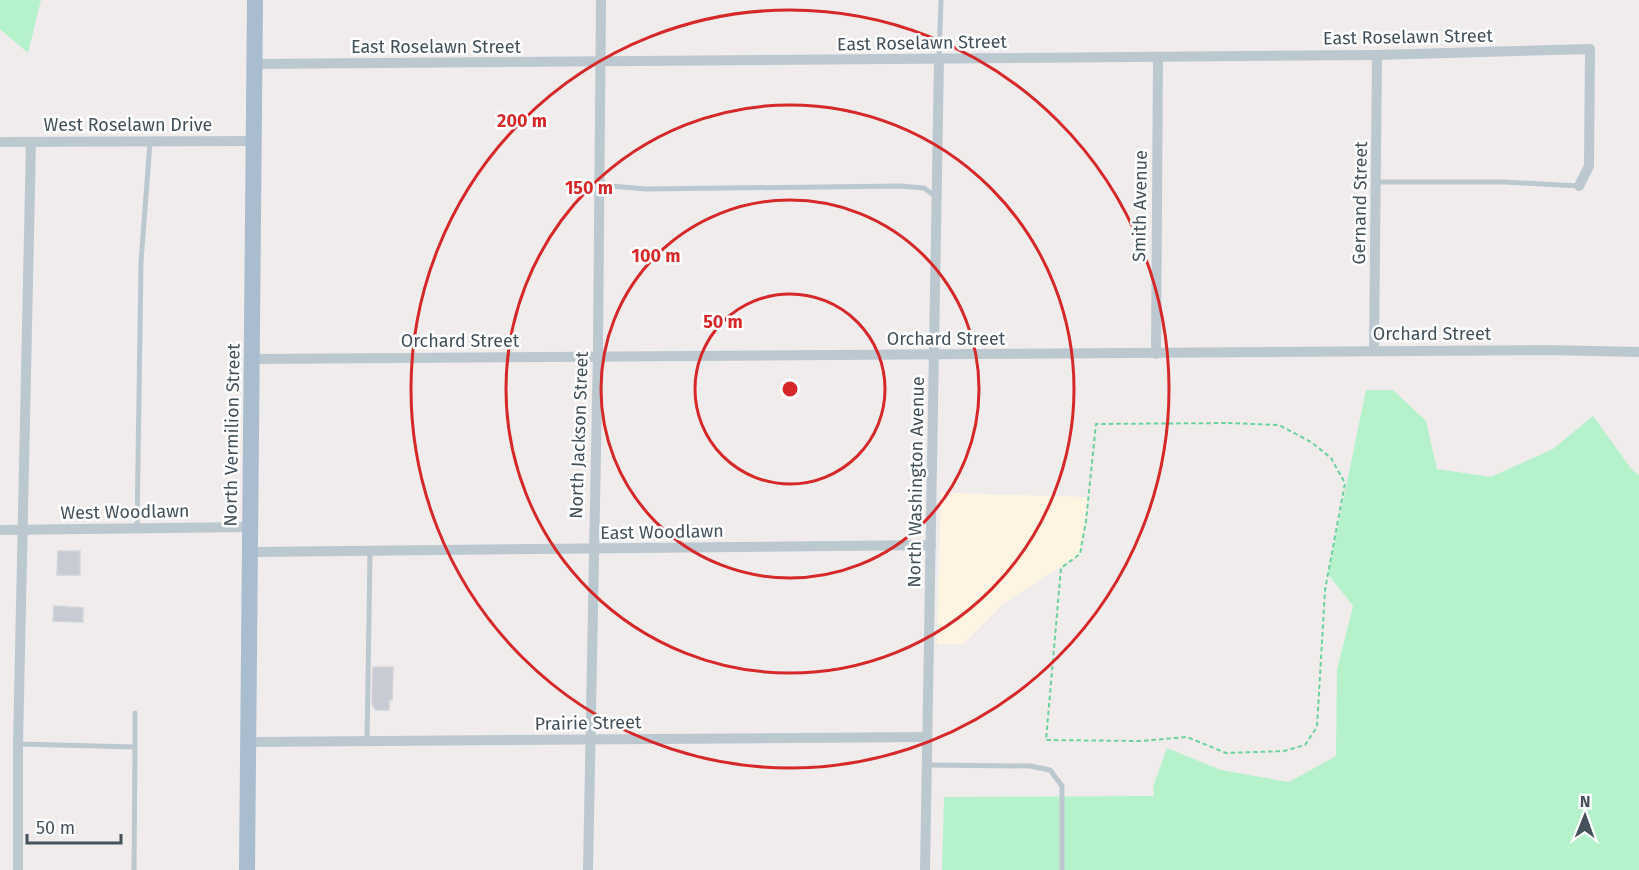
<svg xmlns="http://www.w3.org/2000/svg" width="1639" height="870" viewBox="0 0 1639 870" font-family="'Fira Sans',sans-serif">
  <style>
    .commercial { fill: #fdf5e2 }
    .green { fill: #b5f2cb }
    .building { fill: #c8cbd3; stroke: #d0d3d9; stroke-width: 1.5 }
    .lines { fill: none; stroke-linecap: round; stroke-linejoin: round }
    .path { stroke: #6ad39c; stroke-width: 2; stroke-dasharray: 4.5 3; stroke-linecap: butt }
    .lane { stroke: #bbc8d0; stroke-width: 5 }
    .street { stroke: #bbc8d0; stroke-width: 10 }
    .primary { stroke: #a9bdcf; stroke-width: 16 }
    .ring { fill: none; stroke: #d62828; stroke-width: 3 }
    .labels { text-anchor: middle; dominant-baseline: central; stroke-width: 5; stroke-linejoin: round; paint-order: stroke }
    .street-label { font-size: 18px; fill: #43515b; stroke: #fff }
    .centre { fill: #d62828; stroke: #fff; stroke-width: 3 }
    .ring-label { font-size: 18px; text-anchor: middle; font-weight: bold; fill: #d62828; stroke: #fff; stroke-width: 5; stroke-linejoin: round; paint-order: stroke }
  </style>
  <rect width="100%" height="100%" fill="#f0ecec"/>
  <!-- commercial -->
  <path class="commercial" d="M941 493 1088 497 1080 554 1004 603 963 644H937Z"/>
  <!-- green -->
  <g class="green">
    <path d="M0 0H41L28 53 0 29Z"/>
    <path d="M1366 390H1393L1426 421 1437 469 1491 477 1553 449 1593 416 1633 471 1639 475V870H942L944 797 1154 796 1153 787 1167 748 1221 770 1289 782 1336 756 1337 669 1353 606 1328 574Z"/>
  </g>
  <!-- building -->
  <g class="building">
    <path d="M58 551H80V575H57Z"/>
    <path d="M54 606 83 608V622L53 621Z"/>
    <path d="M373 667H393L392 700H389V710H376L372 704Z"/>
  </g>
  <g class="lines">
    <!-- path -->
    <path class="path" d="M1228 423 1279 425 1311 442 1331 458 1345 483 1325 590 1317 727 1305 745 1284 751 1226 753 1187 737 1140 741 1046 740 1061 568 1080 554 1086 521 1096 424Z"/>
    <!-- lane -->
    <g class="lane">
      <path d="M939 59 941 0"/>
      <path d="M1378 182H1504L1579 186"/>
      <path d="M600 185 646 189 900 186 924 188 935 196"/>
      <path d="M137 529 141 262 150 142"/>
      <path d="M135 713V747"/>
      <path d="M367 742 370 552"/>
      <path d="M18 744 135 747 134 870"/>
      <path d="M927 765 1030 766 1050 770 1062 786V870"/>
    </g>
    <!-- street -->
    <g class="street">
      <path d="M254 64 1377 55 1590 49 1589 166 1579 186"/>
      <path d="M0 142 255 141"/>
      <path d="M1374 351 1377 55"/>
      <path d="M1156 354 1158 57"/>
      <path d="M253 359 1545 350 1639 352"/>
      <path d="M0 530 251 527"/>
      <path d="M250 552 931 545"/>
      <path d="M249 742 927 737"/>
      <path d="M18 870V744L31 142"/>
      <path d="M588 870 598 347 601 0"/>
      <path d="M925 870 939 59"/>
    </g>
    <!-- primary -->
    <path class="primary" d="M247 870 255 0"/>
  </g>
  <!-- distance rings -->
  <g class="ring">
    <circle cx="790" cy="389" r="95"/>
    <circle cx="790" cy="389" r="189"/>
    <circle cx="790" cy="389" r="284"/>
    <circle cx="790" cy="389" r="379"/>
  </g>
  <g class="labels">
    <!-- street labels -->
    <g class="street-label">
      <text transform="translate(1408 37) rotate(-1)">East Roselawn Street</text>
      <text transform="translate(922 43) rotate(-1)">East Roselawn Street</text>
      <text x="436" y="47">East Roselawn Street</text>
      <text x="128" y="125">West Roselawn Drive</text>
      <text transform="translate(1360 203) rotate(-89)">Gernand Street</text>
      <text transform="translate(1140 206) rotate(-89)">Smith Avenue</text>
      <text x="1432" y="334">Orchard Street</text>
      <text x="946" y="339">Orchard Street</text>
      <text x="460" y="341">Orchard Street</text>
      <text transform="translate(232 435) rotate(-89)">North Vermilion Street</text>
      <text transform="translate(579 435) rotate(-88)">North Jackson Street</text>
      <text transform="translate(916 482) rotate(-89)">North Washington Avenue</text>
      <text transform="translate(125 512) rotate(-1)">West Woodlawn</text>
      <text transform="translate(662 532) rotate(-1)">East Woodlawn</text>
      <text transform="translate(588 723) rotate(-1)">Prairie Street</text>
    </g>
  </g>
  <circle cx="790" cy="389" r="9" class="centre"/>
  <g class="ring-label">
    <text x="522" y="127">200 m</text>
    <text x="589" y="194">150 m</text>
    <text x="656" y="262">100 m</text>
    <text x="723" y="328">50 m</text>
  </g>
  <!-- north arrow -->
  <g transform="translate(1585 816) rotate(1)" stroke="#ffffff" stroke-width="4.5" paint-order="stroke">
  <path d="M0-4.5L10 22L0 15L-10 22Z" fill="#43515b"/>
  <text y="-9" font-size="16" font-weight="bold" text-anchor="middle" fill="#43515b">N</text>
  </g>
  <!-- scale -->
  <path d="M27 834v9h94v-9" fill="none" stroke="#43515b" stroke-width="3"/>
  <text x="36" y="834" font-size="18" fill="#43515b" stroke="#ffffff" stroke-width="4.5" paint-order="stroke">50 m</text>
</svg>
